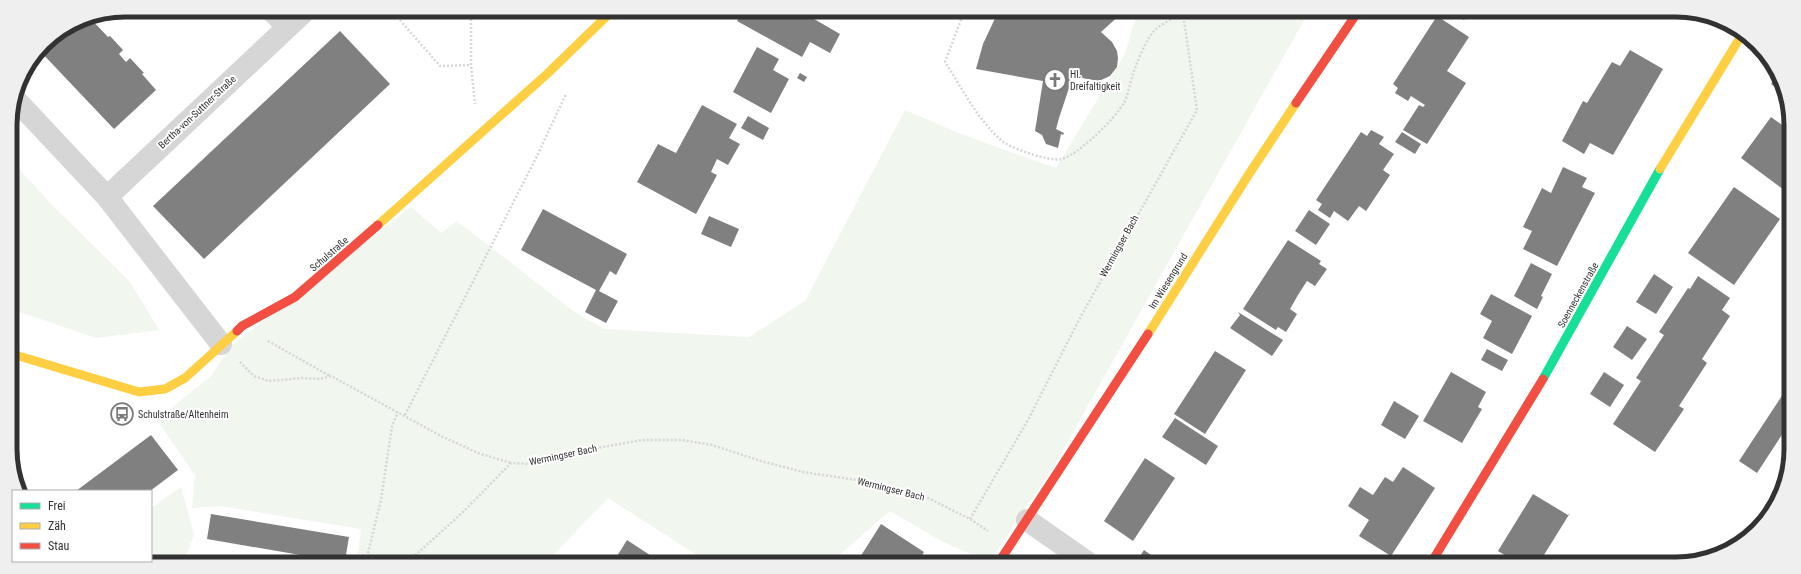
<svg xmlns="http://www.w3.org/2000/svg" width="1801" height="574" viewBox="0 0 1801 574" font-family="'Roboto Condensed',sans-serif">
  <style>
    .green { fill: #f1f6ee }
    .building { fill: #808080 }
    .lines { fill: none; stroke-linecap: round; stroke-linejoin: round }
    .path { stroke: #d6d6d6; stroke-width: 2.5; stroke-dasharray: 2 2; stroke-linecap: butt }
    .street { stroke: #d6d6d6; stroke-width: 22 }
    .fast { stroke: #16e098; stroke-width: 9 }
    .slow { stroke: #ffcf43; stroke-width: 9 }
    .jam { stroke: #f24e42; stroke-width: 9 }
    .labels { text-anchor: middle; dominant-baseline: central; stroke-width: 4; stroke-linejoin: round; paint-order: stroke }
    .poi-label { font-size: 10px; fill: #323232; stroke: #fff; text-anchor: start }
    .street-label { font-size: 10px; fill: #323232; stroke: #fff }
    .rim { fill: none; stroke: #323232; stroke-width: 5 }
  </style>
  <rect width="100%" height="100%" fill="#fff"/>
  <!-- green -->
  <g class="green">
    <path d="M1137 13H1308L1053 468 989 562 943 542 890 511 831 562 706 561 608 498 555 553 551 561H357L361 529 221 506 192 508 195 475 157 420 212 375 231 346 411 207 441 233 457 221 573 311 604 329 749 337 805 301 905 110 961 134 1056 168 1125 54Z"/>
    <path d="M10 159 50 203 130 282 159 330 96 338 11 309Z"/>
    <path d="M181 487 194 535 184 560H151V508Z"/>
  </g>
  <!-- building -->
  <g class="building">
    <path d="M742 12H802L840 34 830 53 810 42 802 57 737 21Z"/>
    <path d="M998 12 1122 13 1101 32 1112 42 1117 51 1118 58 1117 67 1110 76 1099 81 1082 78 1074 73 1059 118 1056 129 1064 133 1063 135 1061 134 1058 148 1046 144 1042 135 1035 131 1043 81 976 69 983 44Z"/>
    <path d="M1453 13H1468L1464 20Z"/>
    <path d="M1437 16 1469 37 1447 71 1466 83 1427 144 1403 130 1419 105 1423 107 1425 105 1411 96 1408 101 1395 93 1398 88 1393 84Z"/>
    <path d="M89 17 108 37 110 36 123 50 119 54 126 62 130 58 144 73 142 74 156 90 114 129 39 50 44 44 81 19Z"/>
    <path d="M340 31 390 84 204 259 153 206Z"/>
    <path d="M757 47 779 59 773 70 789 79 771 113 733 92Z"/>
    <path d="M1630 50 1663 69 1613 155 1590 143 1584 154 1562 141 1583 101 1587 103 1612 62 1620 66Z"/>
    <path d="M800 73 807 77 804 82 797 78Z"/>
    <path d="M1776 77 1784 94 1771 84Z"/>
    <path d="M702 105 737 124 729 138 740 144 728 165 717 159 711 172 717 175 696 214 637 182 658 144 676 153Z"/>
    <path d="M748 116 769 128 763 140 741 128Z"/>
    <path d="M1771 117 1789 130 1788 193 1741 158Z"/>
    <path d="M1371 130 1384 137 1379 144 1394 154 1383 170 1390 175 1366 211 1359 206 1348 221 1334 211 1330 218 1318 210 1322 204 1316 200 1361 132 1367 136Z"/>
    <path d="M1402 132 1421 144 1415 154 1395 142Z"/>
    <path d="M1563 167 1587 178 1582 187 1595 193 1557 266 1523 249 1532 231 1523 227 1542 188 1551 193Z"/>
    <path d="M1734 187 1780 219 1734 285 1688 253Z"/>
    <path d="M543 209 627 254 616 275 610 271 599 291 618 301 606 323 585 312 596 290 521 250Z"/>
    <path d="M1309 210 1330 224 1316 245 1295 231Z"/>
    <path d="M709 216 739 229 731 247 701 234Z"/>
    <path d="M1288 240 1321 261 1319 264 1327 269 1315 286 1307 281 1298 295 1290 309 1297 314 1286 332 1278 327 1276 330 1243 309Z"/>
    <path d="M1531 263 1552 274 1541 296 1543 297 1537 309 1514 296Z"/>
    <path d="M1654 274 1673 287 1656 314 1636 302Z"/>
    <path d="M1698 276 1730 298 1722 310 1730 316 1702 359 1707 363 1679 406 1684 409 1655 452 1613 424 1641 381 1636 378 1664 335 1659 332 1688 288 1690 289Z"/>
    <path d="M1491 294 1532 316 1512 354 1483 338 1492 321 1480 314Z"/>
    <path d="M1238 312 1283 340 1272 356 1230 328 1240 315Z"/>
    <path d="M1627 326 1647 339 1632 360 1613 347Z"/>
    <path d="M1487 349 1508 360 1502 371 1481 360Z"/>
    <path d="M1215 351 1246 370 1205 434 1174 414Z"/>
    <path d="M1451 372 1486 392 1478 407 1482 409 1462 443 1423 421Z"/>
    <path d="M1604 372 1624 385 1610 407 1590 394Z"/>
    <path d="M1787 388V427L1757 473 1739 461Z"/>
    <path d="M1394 401 1419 416 1405 439 1381 425Z"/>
    <path d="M1175 418 1218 446 1206 465 1162 437Z"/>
    <path d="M151 435 178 470 150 491H76Z"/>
    <path d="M1145 458 1175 478 1133 541 1104 521Z"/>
    <path d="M1403 467 1435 488 1391 556 1359 536 1369 520 1348 506 1360 487 1373 495 1385 477 1393 482Z"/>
    <path d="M1533 494 1568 515 1570 513 1539 563H1518L1498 551Z"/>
    <path d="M211 514 349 537 345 561H335L207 539Z"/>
    <path d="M881 524 924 552 918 562H857Z"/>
    <path d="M627 540 659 561H614Z"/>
    <path d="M1144 550 1162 563 1136 562Z"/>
    <path d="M1345 555 1357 563H1339Z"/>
  </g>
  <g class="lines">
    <!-- path -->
    <g class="path">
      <path d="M392 11 440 66 471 65"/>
      <path d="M471 11V65L475 104"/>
      <path d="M964 12 945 62C962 88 977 119 1001 140 1009 148 1050 162 1061 159 1078 156 1115 118 1124 103 1128 95 1130 83 1133 74 1138 60 1144 43 1154 31 1161 24 1174 18 1182 13"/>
      <path d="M268 341 330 376"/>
      <path d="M240 362 254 376 269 381 302 378 320 379 331 376 441 436 478 453 511 463"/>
      <path d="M405 415 537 156 566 94"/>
      <path d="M970 519 1028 420 1081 316 1197 110 1183 13"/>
      <path d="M366 561 381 500 392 426 398 412"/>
      <path d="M409 561 462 513 511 463 531 464 563 454 642 440H681L712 445 761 461 803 472 870 482 922 495 970 519 988 531"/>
    </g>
    <!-- street -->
    <g class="street">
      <path d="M271 10 287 27"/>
      <path d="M15 99 107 197 221 344"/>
      <path d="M107 197 306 10"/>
      <path d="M1027 520 1087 562"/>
    </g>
    <!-- fast -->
    <path class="fast" d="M1543 379 1660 169"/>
    <!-- slow -->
    <g class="slow">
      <path d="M1660 169 1741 36"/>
      <path d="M378 225 547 74 612 11"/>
      <path d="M1148 334 1249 174 1296 103"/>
      <path d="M12 354 139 392 165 389 185 378 237 331"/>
    </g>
    <!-- jam -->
    <g class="jam">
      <path d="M1296 103 1357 13"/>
      <path d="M237 331 242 326 295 297 378 225"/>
      <path d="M999 562 1148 334"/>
      <path d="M1431 563 1543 379"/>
    </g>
  </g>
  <!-- icons -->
  <defs>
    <g id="church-ring" transform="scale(1.15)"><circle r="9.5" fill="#fff" stroke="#7a7a7a" stroke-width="1.5"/><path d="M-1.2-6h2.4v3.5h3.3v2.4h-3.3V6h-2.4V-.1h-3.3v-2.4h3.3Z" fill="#7a7a7a"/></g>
    <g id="bus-ring" transform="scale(1.15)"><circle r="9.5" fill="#fff" stroke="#7a7a7a" stroke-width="1.5"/><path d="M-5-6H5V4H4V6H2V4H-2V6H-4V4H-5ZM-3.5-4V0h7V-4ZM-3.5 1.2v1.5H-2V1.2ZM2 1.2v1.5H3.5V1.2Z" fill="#7a7a7a"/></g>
  </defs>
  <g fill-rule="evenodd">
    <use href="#church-ring" x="1055" y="80"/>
    <use href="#bus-ring" x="122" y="414"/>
  </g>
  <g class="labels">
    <!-- poi labels -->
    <g class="poi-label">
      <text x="1070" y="74">Hl.<tspan x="1070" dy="12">Dreifaltigkeit</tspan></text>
      <text x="138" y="414">Schulstraße/Altenheim</text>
    </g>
    <!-- street labels -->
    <g class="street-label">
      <text transform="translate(197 112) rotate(-43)">Bertha-von-Suttner-Straße</text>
      <text transform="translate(1119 246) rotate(-61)">Wermingser Bach</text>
      <text transform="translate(329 254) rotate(-41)">Schulstraße</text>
      <text transform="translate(1168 281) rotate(-58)">Im Wiesengrund</text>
      <text transform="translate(1578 295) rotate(-61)">Soenneckenstraße</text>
      <text transform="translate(563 455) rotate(-12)">Wermingser Bach</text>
      <text transform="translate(891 489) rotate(14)">Wermingser Bach</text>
    </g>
  </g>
  <!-- crop -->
  <path d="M0 0H1801V574H0ZM125 17H1676A108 108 0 0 1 1784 125V449A108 108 0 0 1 1676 557H125A108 108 0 0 1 17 449V125A108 108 0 0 1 125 17Z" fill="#efefef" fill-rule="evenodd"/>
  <path class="rim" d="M125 17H1676A108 108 0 0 1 1784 125V449A108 108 0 0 1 1676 557H125A108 108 0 0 1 17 449V125A108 108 0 0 1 125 17Z"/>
  <!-- legend -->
  <rect x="12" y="490" width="140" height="72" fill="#ffffff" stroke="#adadad"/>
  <rect x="20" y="503" width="20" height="6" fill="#16e098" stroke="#adadad"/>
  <text x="48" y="510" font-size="12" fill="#323232">Frei</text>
  <rect x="20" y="523" width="20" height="6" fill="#ffcf43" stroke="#adadad"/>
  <text x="48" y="530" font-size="12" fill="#323232">Zäh</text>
  <rect x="20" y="543" width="20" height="6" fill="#f24e42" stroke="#adadad"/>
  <text x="48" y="550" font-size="12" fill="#323232">Stau</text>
</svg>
